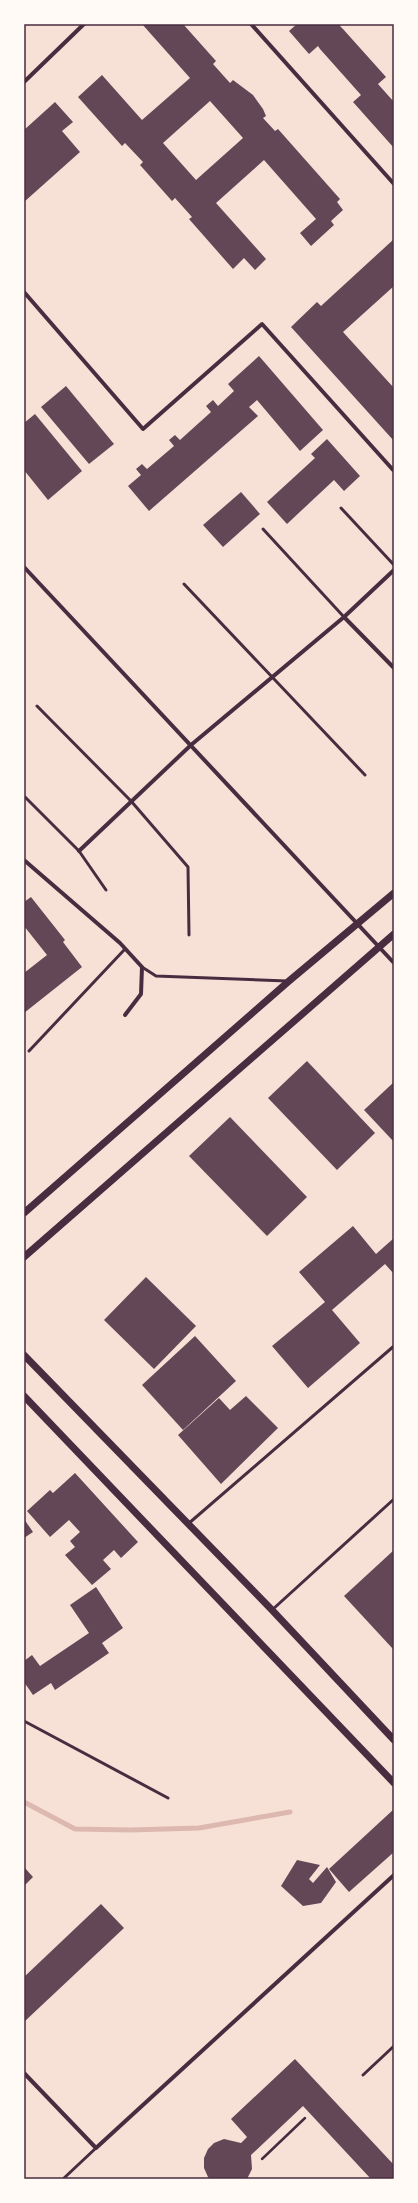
<svg xmlns="http://www.w3.org/2000/svg" width="418" height="2203" viewBox="0 0 418 2203" font-family="Manrope,sans-serif">
  <style>
    .lines { fill: none; stroke-linecap: round; stroke-linejoin: round }
    .stream { stroke: #dcb8b0; stroke-width: 5 }
    .building { fill: #644757; fill-rule: evenodd }
    .path { stroke: #4a2c40; stroke-width: 2.5 }
    .service { stroke: #4a2c40; stroke-width: 3 }
    .minor { stroke: #4a2c40; stroke-width: 4 }
    .tertiary { stroke: #4a2c40; stroke-width: 7 }
    .neatline { fill: none; stroke: #4a2c40; stroke-width: 1.5 }
  </style>
  <rect width="100%" height="100%" fill="#f7e1d7"/>
  <g class="lines">
    <!-- stream -->
    <path class="stream" d="M24 1802 75 1829 130 1830 199 1828 290 1812"/>
  </g>
  <!-- building -->
  <g class="building">
    <path d="M142 24H183L216 61 213 64 230 83 233 80 253 95 263 109 266 116 263 118 275 131 278 129 340 199 337 202 343 210 331 221 334 225 311 246 300 233 316 219 264 160 216 203 266 259 255 270 244 258 233 269 189 219 192 217 175 198 172 201 140 165 143 162 125 143 122 146 78 97 102 75 142 120 190 78ZM210 101 243 138 196 180 163 143Z"/>
    <path d="M297 24H342L340 26 343 29 386 77 378 84 394 102V148L353 102 361 95 320 49 318 46 309 54 289 31Z"/>
    <path d="M55 102 73 122 62 131 80 152 24 202V130Z"/>
    <path d="M394 239V286L343 332 394 388V441L291 327 317 302 321 306Z"/>
    <path d="M259 356 323 430 300 451 257 400 249 407 258 416 149 511 128 486 141 475 136 469 142 464 147 469 174 446 169 440 175 435 180 440 211 412 206 406 213 400 218 406 234 391 228 384Z"/>
    <path d="M66 386 114 444 89 464 41 407Z"/>
    <path d="M35 414 82 471 48 500 24 470V423Z"/>
    <path d="M327 439 360 476 344 491 334 480 287 524 267 502 315 458 311 454Z"/>
    <path d="M241 492 260 514 223 547 203 525Z"/>
    <path d="M31 897 65 940 63 942 82 967 24 1013V973L47 955 24 926V902Z"/>
    <path d="M307 1061 375 1133 337 1170 268 1098Z"/>
    <path d="M394 1082V1142L364 1110Z"/>
    <path d="M230 1117 307 1197 267 1236 189 1156Z"/>
    <path d="M353 1226 376 1254 394 1238V1274L385 1264 332 1310 360 1343 308 1388 272 1346 325 1302 299 1272Z"/>
    <path d="M146 1277 196 1326 154 1369 104 1320Z"/>
    <path d="M195 1336 236 1381 183 1430 142 1385Z"/>
    <path d="M246 1396 278 1428 221 1484 178 1435 219 1398 230 1410Z"/>
    <path d="M75 1473 138 1542 121 1558 114 1550 103 1560 111 1569 92 1585 65 1555 75 1547 70 1541 80 1532 69 1520 50 1537 27 1511 50 1490 53 1493Z"/>
    <path d="M24 1519 33 1532 24 1538Z"/>
    <path d="M394 1550V1648L393 1649 344 1596Z"/>
    <path d="M96 1587 123 1628 102 1643 109 1653 55 1690 51 1683 33 1695 24 1682V1661L32 1655 40 1666 89 1633 70 1605Z"/>
    <path d="M394 1809V1852L349 1892 329 1869Z"/>
    <path d="M297 1860 320 1865 309 1879 313 1883 327 1867 336 1882 321 1903 303 1906 281 1886Z"/>
    <path d="M24 1867 33 1877 24 1886Z"/>
    <path d="M101 1904 124 1928 24 2022V1977Z"/>
    <path d="M295 2059 394 2165V2179H371L303 2106 251 2155 252 2169 247 2179H210L208 2177 204 2168V2158L208 2149 214 2143 224 2139 241 2143 247 2137 231 2119Z"/>
  </g>
  <g class="lines">
    <!-- path -->
    <path class="path" d="M262 2159 305 2118"/>
    <!-- service -->
    <g class="service">
      <path d="M341 508 394 565"/>
      <path d="M263 529 344 617"/>
      <path d="M184 584 365 775"/>
      <path d="M37 706 131 801 188 867 189 935"/>
      <path d="M24 796 79 851 106 890"/>
      <path d="M142 967 156 976 287 981"/>
      <path d="M29 1051 125 949"/>
      <path d="M188 1524 394 1346"/>
      <path d="M272 1610 394 1499"/>
      <path d="M24 1721 168 1798"/>
      <path d="M363 2075 394 2046"/>
      <path d="M63 2179 96 2148"/>
    </g>
    <!-- minor -->
    <g class="minor">
      <path d="M251 24 394 184"/>
      <path d="M24 82 84 24"/>
      <path d="M24 292 143 429 262 324 394 471"/>
      <path d="M24 567 394 963"/>
      <path d="M344 617 394 668"/>
      <path d="M79 851 191 745 344 617 394 570"/>
      <path d="M24 860 120 943 142 967 141 994 125 1015"/>
      <path d="M24 2073 96 2148 394 1875"/>
    </g>
    <!-- tertiary -->
    <g class="tertiary">
      <path d="M24 1213 289 981 394 893"/>
      <path d="M24 1257 394 934"/>
      <path d="M24 1355 272 1610 394 1740"/>
      <path d="M24 1396 394 1783"/>
    </g>
  </g>
  <!-- border -->
  <rect width="418" height="2203" fill="none" stroke="#fffaf5" stroke-width="50"/>
  <rect x="25" y="25" width="368" height="2153" class="neatline"/>
</svg>
